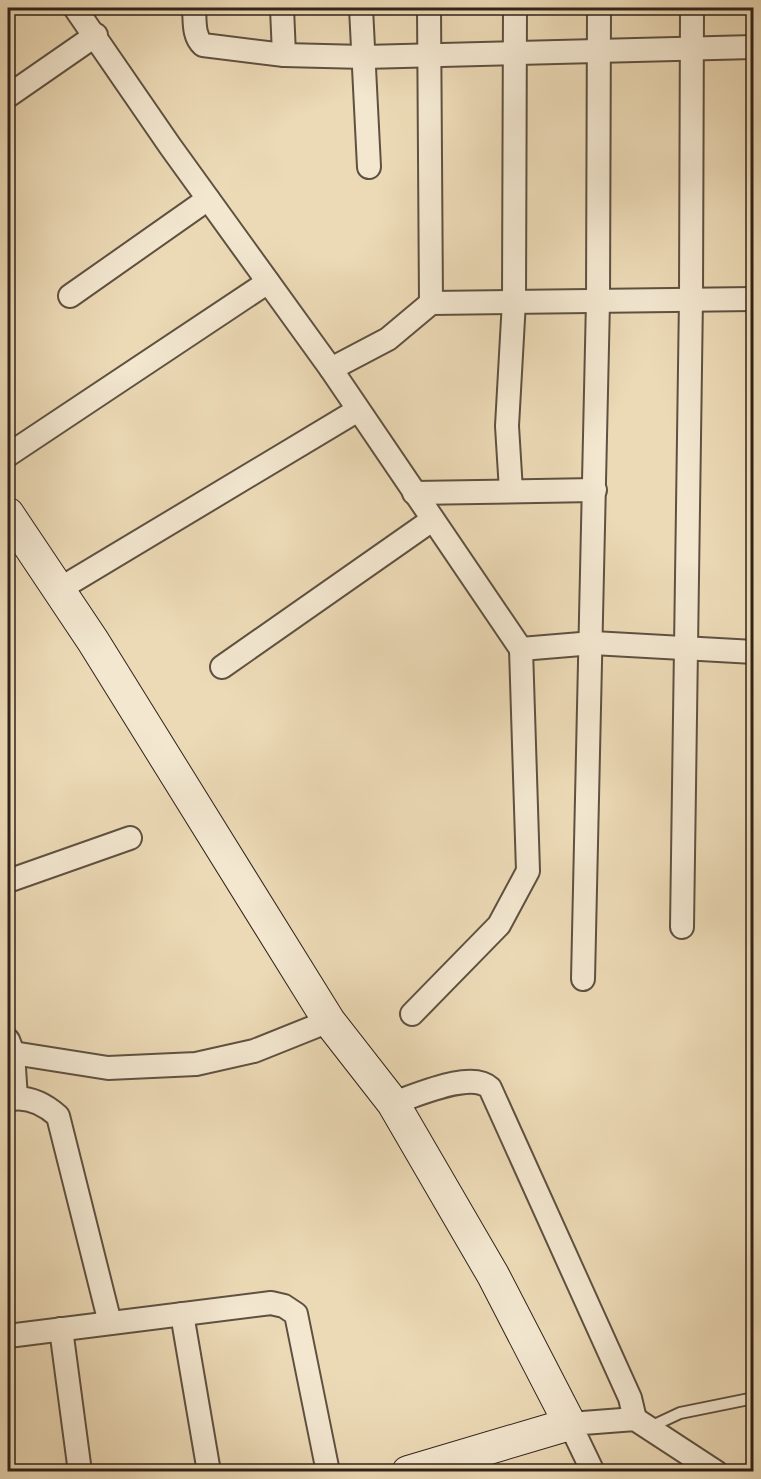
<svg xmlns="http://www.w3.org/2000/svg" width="761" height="1479" viewBox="0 0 761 1479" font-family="Vollkorn,serif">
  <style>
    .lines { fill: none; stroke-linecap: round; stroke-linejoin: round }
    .lane-casing { stroke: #5f5141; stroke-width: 14 }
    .street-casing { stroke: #5f5141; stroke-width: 26 }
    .secondary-casing { stroke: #30231a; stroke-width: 34 }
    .lane { stroke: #f3e7d0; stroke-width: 10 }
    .street { stroke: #f3e7d0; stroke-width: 22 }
    .secondary { stroke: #f3e7d0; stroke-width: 32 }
  </style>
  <rect width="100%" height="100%" fill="#ecdab6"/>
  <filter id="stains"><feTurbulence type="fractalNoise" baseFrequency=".00333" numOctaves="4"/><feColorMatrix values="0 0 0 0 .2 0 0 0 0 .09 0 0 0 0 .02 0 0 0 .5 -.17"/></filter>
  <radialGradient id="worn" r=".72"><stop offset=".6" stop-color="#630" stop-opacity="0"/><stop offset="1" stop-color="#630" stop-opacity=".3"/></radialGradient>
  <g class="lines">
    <!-- lane casing -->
    <g class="lane-casing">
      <path id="lane" d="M648 1428 680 1413 754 1398"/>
    </g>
    <!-- street casing -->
    <g class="street-casing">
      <g id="street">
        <path d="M75 8 170 146 331 369 521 649 593 643 754 652"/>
        <path d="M194 8C195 21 193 36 203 45L284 55 364 57 754 47"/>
        <path d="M282 8 284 55"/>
        <path d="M361 8 369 167"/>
        <path d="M429 8 431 303"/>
        <path d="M8 96 96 35"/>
        <path d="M70 296 208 199"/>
        <path d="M331 369 388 339 431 303 754 299"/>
        <path d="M8 455 268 282"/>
        <path d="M511 491 507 426 514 301 515 8"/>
        <path d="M414 493 595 490"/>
        <path d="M58 590 358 410"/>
        <path d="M222 667 432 520"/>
        <path d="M8 881 130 838"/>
        <path d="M682 927 691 298 692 8"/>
        <path d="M583 979 598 301 599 8"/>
        <path d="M412 1014 499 925 528 871 521 649"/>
        <path d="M8 1040 13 1053 16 1098"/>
        <path d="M13 1053 108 1068 196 1064 254 1051 329 1021"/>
        <path d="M8 1100C27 1095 43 1103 58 1116L110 1323"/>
        <path d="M393 1103C416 1096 471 1070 490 1088L630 1398 635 1419"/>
        <path d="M182 1314 209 1472"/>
        <path d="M61 1329 80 1472"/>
        <path d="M8 1336 271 1303 284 1306 296 1314 328 1472"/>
        <path d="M593 1472 570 1424 635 1419 716 1472"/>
      </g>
    </g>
    <!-- secondary casing -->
    <g class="secondary-casing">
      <path id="secondary" d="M8 514 93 641 329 1021 393 1103 493 1275 570 1424 408 1472"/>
    </g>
    <!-- lane -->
    <use href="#lane" class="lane"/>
    <!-- street -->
    <use href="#street" class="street"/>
    <!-- secondary -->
    <use href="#secondary" class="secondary"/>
  </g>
  <!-- margin -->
  <rect width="761" height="1479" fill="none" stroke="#ecdab6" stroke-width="30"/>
  <rect x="9" y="9" width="743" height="1461" fill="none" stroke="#30231a" stroke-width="3"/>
  <rect x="15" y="15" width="731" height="1449" fill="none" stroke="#30231a" stroke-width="1.5"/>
  <rect width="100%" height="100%" filter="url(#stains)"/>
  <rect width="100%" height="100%" fill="url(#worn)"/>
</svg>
